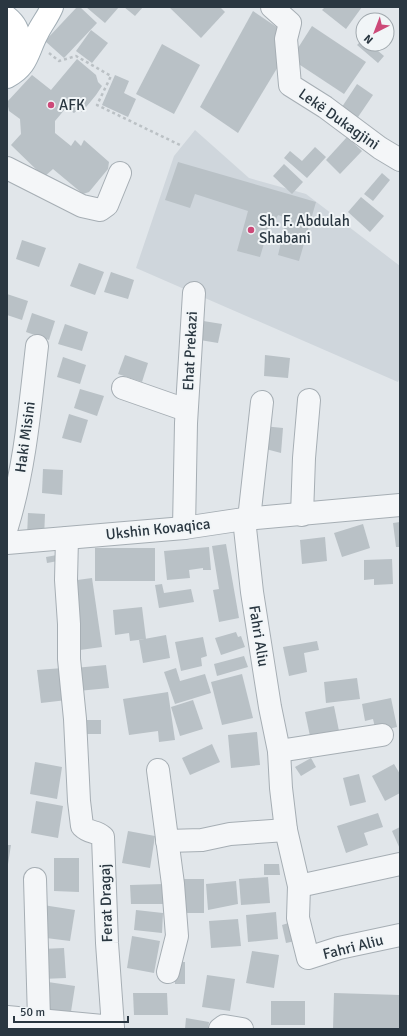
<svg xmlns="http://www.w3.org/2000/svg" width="407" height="1036" viewBox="0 0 407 1036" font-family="Signika,sans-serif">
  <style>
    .built { fill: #cfd6dc }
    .building { fill: #b9c1c6 }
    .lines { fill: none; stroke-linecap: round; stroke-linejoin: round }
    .minor-casing { stroke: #a6aeb4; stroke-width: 24 }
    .major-casing { stroke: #a1adb5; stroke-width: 24 }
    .path { stroke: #bbc1c5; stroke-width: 2.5; stroke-dasharray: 3 3; stroke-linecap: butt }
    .minor { stroke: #f4f6f8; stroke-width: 22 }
    .major { stroke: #fff; stroke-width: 22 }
    .poi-dot { fill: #cc4978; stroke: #f1f5f7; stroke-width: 1.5 }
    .labels { text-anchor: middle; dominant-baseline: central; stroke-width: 4; stroke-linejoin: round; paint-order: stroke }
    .poi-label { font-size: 15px; fill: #2a3741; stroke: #f1f5f7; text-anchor: start }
    .street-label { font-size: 15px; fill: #2a3741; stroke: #f1f5f7 }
  </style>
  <rect width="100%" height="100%" fill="#e1e6ea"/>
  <!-- built -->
  <path class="built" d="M195 130 249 178 306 194 400 266V377L398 382 136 268 174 156Z"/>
  <!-- building -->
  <g class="building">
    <path d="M77 7H80L97 23 64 58 45 41Z"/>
    <path d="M86 7H119L105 23Z"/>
    <path d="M124 7H143L135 16Z"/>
    <path d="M169 7H220L225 12 201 38Z"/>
    <path d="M325 7H362L346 29 322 10Z"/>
    <path d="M253 11 281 30 285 55 238 133 200 107Z"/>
    <path d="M312 26 366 62 344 94 291 59Z"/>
    <path d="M91 30 108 43 92 63 76 51Z"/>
    <path d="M363 39V44H370L384 56 378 63 357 45Z"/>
    <path d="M162 44 200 65 174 114 136 94Z"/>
    <path d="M77 59 96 75 98 82 102 86 96 95 82 112 79 109 74 113 66 108 55 121V133L71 146 75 140 81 146 84 140 109 162 108 169 89 192 83 194 53 169 44 177 11 145 21 134 20 119 9 111 7 102 32 75 51 90Z"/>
    <path d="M115 75 129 81 124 93 136 99 128 117 102 105Z"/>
    <path d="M357 84 373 95 356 120 340 110Z"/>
    <path d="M347 137 362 151 340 174 326 160Z"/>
    <path d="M315 147 326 157 307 178 284 158 290 151 302 161Z"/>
    <path d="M178 162 316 202 299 261 278 255 287 218 278 215 274 223H270L260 257 237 251 248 211 195 194 190 208 165 200Z"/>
    <path d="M284 164 303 182 292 194 273 176Z"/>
    <path d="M382 173 390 180 373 201 364 194Z"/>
    <path d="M361 197 384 216 370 232 348 212Z"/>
    <path d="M22 240 46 248 39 267 16 259Z"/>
    <path d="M79 263 104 272 95 295 70 286Z"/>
    <path d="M111 272 134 280 128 299 104 292Z"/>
    <path d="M7 294 28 301 22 320 7 315Z"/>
    <path d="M32 313 55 321 49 340 26 332Z"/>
    <path d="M197 320 222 324 218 343 194 339Z"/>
    <path d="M65 324 88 332 82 351 58 344Z"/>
    <path d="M125 355 148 363 142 382 118 374Z"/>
    <path d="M265 355 290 358 288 378 264 376Z"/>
    <path d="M63 357 86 365 80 384 57 377Z"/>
    <path d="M80 389 104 396 97 416 74 408Z"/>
    <path d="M69 414 88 420 81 443 62 438Z"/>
    <path d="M263 426 283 428 281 453 262 448Z"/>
    <path d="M43 469 63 470 62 495 42 493Z"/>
    <path d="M28 513 45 514 44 538 27 537Z"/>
    <path d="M400 522V547H396L393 523Z"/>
    <path d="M363 524 370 548 342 557 334 533Z"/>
    <path d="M325 537 327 561 302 564 300 540Z"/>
    <path d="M226 544 239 618 219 622 213 590 219 589 212 546Z"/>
    <path d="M209 547 211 570H203V568L189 570 190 578 167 580 164 551Z"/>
    <rect x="95" y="548" width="60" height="33"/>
    <path d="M57 555 58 561 47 563 46 557Z"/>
    <path d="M392 559 393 584 374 585V579L364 580V560Z"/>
    <path d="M92 578 102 647 80 650 70 581Z"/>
    <path d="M162 584 164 593 191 589 194 602 159 608 155 585Z"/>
    <path d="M142 607 146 639 130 641 129 633 115 635 113 610Z"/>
    <path d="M236 632 238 637 241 636 245 647 221 655 215 638Z"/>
    <path d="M166 635 170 658 143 663 139 640Z"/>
    <path d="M203 637 207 656 201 658 202 666 181 671 175 642Z"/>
    <path d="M317 641 319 650 304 653 307 672 289 676 283 647Z"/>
    <path d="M244 656 248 667 217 676 214 664Z"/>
    <path d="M106 665 109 688 78 691 75 668Z"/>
    <path d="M63 668 67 700 41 703 37 670Z"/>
    <path d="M176 668 180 681 205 674 211 693 175 704 164 672Z"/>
    <path d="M242 674 253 718 222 725 211 682Z"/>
    <path d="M357 678 360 699 326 703 324 682Z"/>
    <path d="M168 692 175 740 159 742 158 731 129 735 123 699Z"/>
    <path d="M391 698 397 727 376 732 373 719 365 721 362 704Z"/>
    <path d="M193 700 203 729 180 736 171 707Z"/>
    <path d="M334 706 340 736 311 741 305 712Z"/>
    <rect x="78" y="720" width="23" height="14"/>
    <path d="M257 732 260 765 231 768 228 735Z"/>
    <path d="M212 744 220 762 190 775 182 758Z"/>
    <path d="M311 758 316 767 301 776 295 767Z"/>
    <path d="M35 762 62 767 57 799 30 794Z"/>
    <path d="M394 764 400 774V793L385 801 372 776Z"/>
    <path d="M359 774 366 802 350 806 343 778Z"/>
    <path d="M36 801 63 806 58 838 31 833Z"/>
    <path d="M378 813 383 827 364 833 368 845 346 853 337 826Z"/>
    <path d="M400 827V849L392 831Z"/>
    <path d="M128 831 155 836 150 868 122 863Z"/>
    <path d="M7 845H11L8 864H7Z"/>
    <path d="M54 858H79V892L54 891Z"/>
    <path d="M264 864H279L280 875H264Z"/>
    <path d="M268 877 270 903 241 905 239 879Z"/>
    <rect x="178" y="879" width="26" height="34"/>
    <path d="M236 881 238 904 208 910 206 884Z"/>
    <path d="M164 884V904H131L130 885Z"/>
    <path d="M43 905 75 910 70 941 38 937Z"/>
    <path d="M136 910 163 913 162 933 134 930Z"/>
    <path d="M276 912 278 939 248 942 246 915Z"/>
    <path d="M238 919 241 946 211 948 209 921Z"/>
    <path d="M295 921 300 940 286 943 282 925Z"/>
    <path d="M132 936 160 941 154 973 127 968Z"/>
    <path d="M64 948 66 978 42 979 41 949Z"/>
    <path d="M252 951 279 955 274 988 246 983Z"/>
    <path d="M174 962H185V984H175Z"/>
    <path d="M207 975 235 979 230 1011 202 1007Z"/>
    <path d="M48 982 75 986 70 1018 43 1014Z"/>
    <path d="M133 993H167L168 1015H134Z"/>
    <path d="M334 993 400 995V1029H333Z"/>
    <rect x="271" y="1001" width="34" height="24"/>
    <path d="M186 1018 209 1022 208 1029H185Z"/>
  </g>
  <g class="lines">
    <!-- minor casing -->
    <g class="minor-casing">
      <g id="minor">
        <path d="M272 7 290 23 286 39 290 85 325 107 380 148 400 160"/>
        <path d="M7 168 82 206 100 210 107 205 120 173"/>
        <path d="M123 388 186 410"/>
        <path d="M302 515 304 458 309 400"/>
        <path d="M244 519 252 592 270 707 279 751 281 788 286 830 299 886 298 918 308 958 339 948 400 935"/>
        <path d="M249 519 262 402"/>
        <path d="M7 527C25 468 30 407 37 346"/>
        <path d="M184 528 186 423 194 293"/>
        <path d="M7 543 184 528 244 519 400 505"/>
        <path d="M279 751 382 735"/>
        <path d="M158 770 173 884 177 936 168 972"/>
        <path d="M167 841 202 840 230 834 286 830"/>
        <path d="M35 879 39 1019"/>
        <path d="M299 886 400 864"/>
        <path d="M7 1017 113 1027 107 943 103 837C95 830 90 834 82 826L79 801 75 719 69 659V624L66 580 67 538"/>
        <path d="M220 1029 224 1026 242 1029"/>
      </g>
    </g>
    <!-- major casing -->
    <g class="major-casing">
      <g id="major">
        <path d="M7 17C23 30 22 47 7 60"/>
        <path d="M7 77C28 66 27 53 37 34 41 25 48 17 52 7"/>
      </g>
    </g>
    <!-- path -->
    <path class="path" d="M49 53 59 61 76 56 111 76 97 105 182 146"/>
    <!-- minor -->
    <use href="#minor" class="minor"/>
    <!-- major -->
    <use href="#major" class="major"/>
  </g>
  <!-- markers -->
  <g class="poi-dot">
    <circle cx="51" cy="105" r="4"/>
    <circle cx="251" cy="230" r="4"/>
  </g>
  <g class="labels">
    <!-- poi labels -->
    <g class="poi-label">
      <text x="59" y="105">AFK</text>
      <text x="259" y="221">Sh. F. Abdulah<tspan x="259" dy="17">Shabani</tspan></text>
    </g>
    <!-- street labels -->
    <g class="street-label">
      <text transform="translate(339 119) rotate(35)">Lekë Dukagjini</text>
      <text transform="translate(190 351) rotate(-87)">Ehat Prekazi</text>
      <text transform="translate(25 437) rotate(-82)">Haki Misini</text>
      <text transform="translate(158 529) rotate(-6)">Ukshin Kovaqica</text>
      <text transform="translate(259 636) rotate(81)">Fahri Aliu</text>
      <text transform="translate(106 903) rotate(-92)">Ferat Dragaj</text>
      <text transform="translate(353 947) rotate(-14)">Fahri Aliu</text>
    </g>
  </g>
  <!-- border -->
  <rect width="407" height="1036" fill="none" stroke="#2a3741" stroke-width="16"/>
  <!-- north arrow -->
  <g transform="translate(375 32) rotate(222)"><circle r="19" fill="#f1f5f7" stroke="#a1a9ae"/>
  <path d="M0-3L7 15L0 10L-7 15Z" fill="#cc4978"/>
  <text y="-6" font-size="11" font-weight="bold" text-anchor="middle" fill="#2a3741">N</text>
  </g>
  <!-- scale -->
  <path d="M14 1016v6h114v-6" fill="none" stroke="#2a3741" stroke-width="2"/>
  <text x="20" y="1016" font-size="12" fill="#2a3741" stroke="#f1f5f7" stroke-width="3" paint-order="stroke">50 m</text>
</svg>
